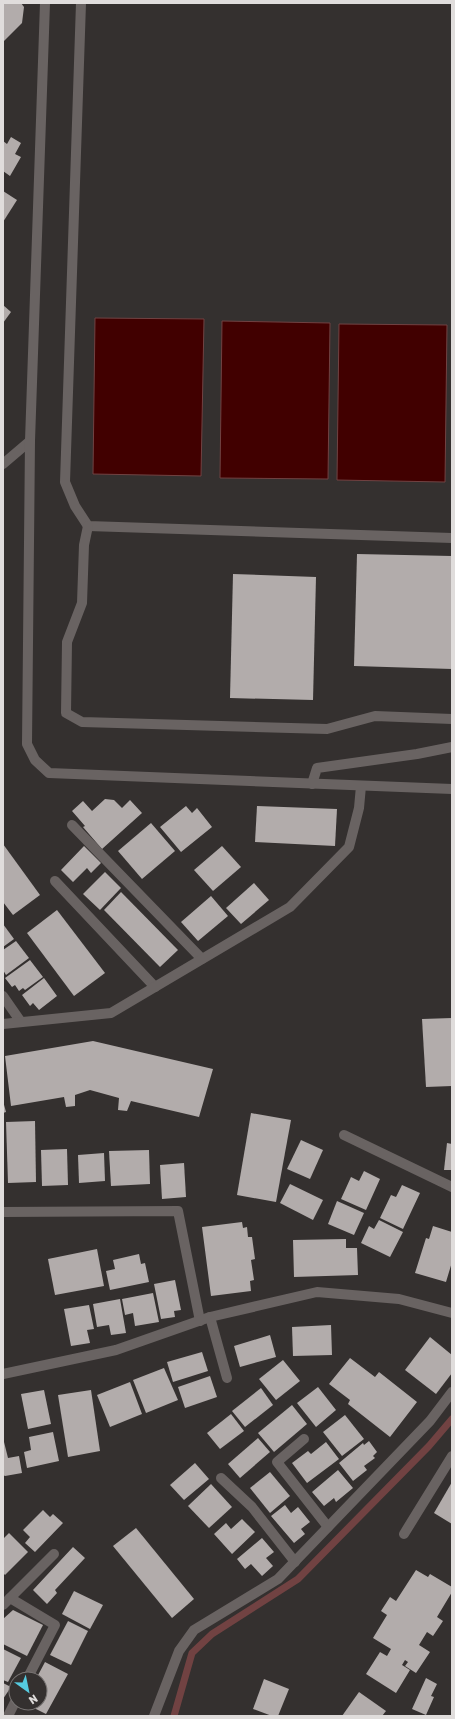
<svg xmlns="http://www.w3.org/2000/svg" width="455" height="1719" viewBox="0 0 455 1719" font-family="Rubik,sans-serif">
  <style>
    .water { fill: #410000; stroke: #714242 }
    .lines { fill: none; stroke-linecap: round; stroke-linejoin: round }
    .stream { stroke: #714242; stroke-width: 7 }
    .building { fill: #b2acab }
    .service { stroke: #696362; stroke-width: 10 }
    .minor { stroke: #696362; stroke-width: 10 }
    .tertiary { stroke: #696362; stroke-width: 10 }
  </style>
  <rect width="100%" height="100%" fill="#34302f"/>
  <!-- water -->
  <g class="water">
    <path d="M95 318 204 319 201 476 93 474Z"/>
    <path d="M222 321 330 323 328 479 220 478Z"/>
    <path d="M339 324 447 325 445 482 337 480Z"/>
  </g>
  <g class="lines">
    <!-- stream -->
    <path class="stream" d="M174 1716 192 1653 212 1634 298 1579 429 1446 452 1419"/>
  </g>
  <!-- building -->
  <g class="building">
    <path d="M3 3H21L24 7 22 23 3 42Z"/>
    <path d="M11 137 21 143 15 154 21 157 10 176 3 171V141L7 144Z"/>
    <path d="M3 191 17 200 3 222Z"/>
    <path d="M3 305 11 312 3 323Z"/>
    <path d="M357 554 452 556V669L354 666Z"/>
    <path d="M233 574 316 577 313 700 230 698Z"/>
    <path d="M105 799 114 800 122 808 130 800 142 813 102 849 83 827 85 826 72 811 83 801 92 811Z"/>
    <path d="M186 806 192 813 197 808 212 827 181 852 160 827Z"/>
    <path d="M257 806 337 809 335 846 255 842Z"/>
    <path d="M151 823 175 851 142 879 118 851Z"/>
    <path d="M3 844 40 895 13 915 3 902Z"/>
    <path d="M84 846 101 863 91 873 87 868 73 882 61 870Z"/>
    <path d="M222 846 241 867 213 891 194 870Z"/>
    <path d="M105 872 121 888 100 910 83 894Z"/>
    <path d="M254 883 269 900 241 924 226 908Z"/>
    <path d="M121 892 178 950 160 967 104 910Z"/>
    <path d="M211 896 228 916 198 941 181 922Z"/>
    <path d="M57 910 105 973 74 996 27 933Z"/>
    <path d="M3 924 14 939 3 947Z"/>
    <path d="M16 941 29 958 6 975 3 970V950Z"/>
    <path d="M30 960 43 977 25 990 23 988 19 991 15 985 12 987 5 978Z"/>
    <path d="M44 978 57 996 39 1010 33 1003 30 1006 22 995Z"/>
    <path d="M452 1018V1086L426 1087 422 1019Z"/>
    <path d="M93 1041 213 1069 199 1117 131 1101 127 1111 118 1110 119 1098 90 1090 75 1095V1106L66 1107 64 1097 11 1106 5 1056Z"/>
    <path d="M3 1101 6 1112 3 1113Z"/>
    <path d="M251 1113 291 1120 276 1202 237 1195Z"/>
    <path d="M35 1121 36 1182 8 1183 6 1122Z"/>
    <path d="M301 1140 323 1150 310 1179 287 1169Z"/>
    <path d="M447 1143 452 1144V1170H444Z"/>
    <path d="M67 1149 68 1185 42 1186 41 1150Z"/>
    <path d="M149 1150 150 1184 111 1186 109 1151Z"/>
    <path d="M104 1153 105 1181 79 1183 78 1155Z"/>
    <path d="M184 1163 186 1197 162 1199 160 1165Z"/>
    <path d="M364 1171 380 1179 366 1210 341 1199 351 1177 359 1181Z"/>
    <path d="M290 1184 323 1200 313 1220 280 1203Z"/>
    <path d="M402 1185 420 1193 403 1229 380 1218 391 1195 396 1197Z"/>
    <path d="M337 1201 364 1213 354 1235 328 1224Z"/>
    <path d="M379 1220 403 1232 390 1257 361 1243 369 1226 374 1229Z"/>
    <path d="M242 1222 243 1228 247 1227 248 1237H252L255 1259 251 1260 254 1280 250 1281 251 1291 211 1296 202 1227Z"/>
    <path d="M433 1226 452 1232V1262L446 1282 415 1273 426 1238 429 1239Z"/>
    <path d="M346 1239V1248H357L358 1275 294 1277 293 1240Z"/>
    <path d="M97 1249 104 1286 55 1295 48 1259Z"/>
    <path d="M139 1254 141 1264 145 1263 149 1282 110 1290 106 1271 115 1269 113 1260Z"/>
    <path d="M175 1280 181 1310 174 1311 175 1317 161 1319 154 1284Z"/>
    <path d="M153 1293 159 1322 135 1326 133 1313 125 1315 122 1299Z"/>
    <path d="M120 1299 126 1333 111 1335 109 1325 97 1327 93 1304Z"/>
    <path d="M89 1305 94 1329 87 1330 90 1343 71 1346 64 1309Z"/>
    <path d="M331 1325 332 1355 293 1356 292 1327Z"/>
    <path d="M270 1335 276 1357 240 1367 234 1346Z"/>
    <path d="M430 1337 452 1355V1373L436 1394 405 1370Z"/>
    <path d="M202 1352 208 1371 173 1382 167 1362Z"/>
    <path d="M350 1358 375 1377 379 1372 417 1402 390 1437 348 1404 350 1400 329 1384Z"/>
    <path d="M283 1360 300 1381 276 1400 259 1379Z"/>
    <path d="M164 1368 178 1400 146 1413 133 1380Z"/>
    <path d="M210 1376 217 1397 185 1408 178 1387Z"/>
    <path d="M130 1382 142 1414 110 1427 97 1395Z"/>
    <path d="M318 1387 336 1410 316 1427 297 1403Z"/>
    <path d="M261 1388 273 1405 245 1427 232 1411Z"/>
    <path d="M44 1390 51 1424 28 1429 21 1394Z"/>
    <path d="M91 1390 100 1451 68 1457 58 1395Z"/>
    <path d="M292 1405 307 1424 274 1452 258 1433Z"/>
    <path d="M231 1414 244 1431 220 1449 207 1433Z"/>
    <path d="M345 1415 364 1439 342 1456 323 1432Z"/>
    <path d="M53 1432 59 1461 27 1468 24 1452 31 1450 29 1437Z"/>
    <path d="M3 1438 8 1458 19 1456 22 1473 5 1476 3 1475Z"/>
    <path d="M258 1438 270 1452 240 1478 228 1464Z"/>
    <path d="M369 1441 377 1452 373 1456 375 1458 364 1466 367 1470 353 1481 339 1463 363 1443 364 1445Z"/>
    <path d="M326 1442 339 1459 307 1483 292 1463 308 1451 311 1454Z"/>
    <path d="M195 1463 209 1479 184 1500 170 1485Z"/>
    <path d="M338 1470 353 1488 336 1502 334 1498 324 1506 312 1492Z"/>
    <path d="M270 1472 290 1496 270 1513 250 1488Z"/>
    <path d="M452 1482V1524L434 1513Z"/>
    <path d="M211 1484 232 1507 209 1528 188 1506Z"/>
    <path d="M285 1505 291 1513 298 1507 310 1522 301 1529 305 1534 294 1543 271 1516Z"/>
    <path d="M43 1510 50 1517 53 1514 63 1523 35 1552 25 1543 30 1537 23 1530Z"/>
    <path d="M242 1519 255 1532 232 1554 214 1534 226 1523 231 1529Z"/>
    <path d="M136 1528 194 1599 172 1618 113 1546Z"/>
    <path d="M9 1533 28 1552 5 1575 3 1573V1539Z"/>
    <path d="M262 1538 274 1552 266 1558 273 1566 262 1576 251 1564 245 1569 237 1559Z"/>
    <path d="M73 1547 85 1558 55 1590 57 1593 47 1604 33 1590Z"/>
    <path d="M416 1570 428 1577 430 1574 452 1587V1592L437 1617 443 1621 433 1636 427 1632 419 1645 430 1652 416 1673 405 1666 408 1662 405 1660 402 1665 410 1670 396 1693 366 1674 380 1652 387 1656 391 1649 373 1638 387 1615 381 1611 390 1597 396 1601Z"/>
    <path d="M74 1591 103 1605 90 1629 62 1614Z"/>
    <path d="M13 1610 43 1625 27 1656 3 1644V1619Z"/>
    <path d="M68 1621 88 1631 71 1665 50 1655Z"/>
    <path d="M3 1649 21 1658 8 1682 3 1680Z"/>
    <path d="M45 1662 68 1674 46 1714 24 1703H40V1679H36Z"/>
    <path d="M426 1678 437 1684 431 1696 434 1697 426 1715 412 1709Z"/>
    <path d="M264 1679 289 1689 278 1716H272L253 1709Z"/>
    <path d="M3 1683 11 1687 3 1699Z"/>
    <path d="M359 1692 386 1711 382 1716H342Z"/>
  </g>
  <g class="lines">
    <!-- service -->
    <g class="service">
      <path d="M81 3 65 482 75 506 88 526 452 538"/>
      <path d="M88 526 84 545 82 603 67 642 66 713 82 722 327 729 375 716 452 719"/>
      <path d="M312 784 317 768 417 754 452 747"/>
      <path d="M72 825 202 959"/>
      <path d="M55 881 155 987"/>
      <path d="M3 996 21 1022"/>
      <path d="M344 1135 452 1187"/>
      <path d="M3 1212 178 1211 200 1321"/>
      <path d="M210 1317 227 1378"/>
      <path d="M304 1439 277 1462 328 1527"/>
      <path d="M221 1478 252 1507 295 1562"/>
      <path d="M404 1534 452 1456"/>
      <path d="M10 1598 55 1625 27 1679"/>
      <path d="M3 1605 54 1554"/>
      <path d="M8 1716 16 1700"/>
    </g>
    <!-- minor -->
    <g class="minor">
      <path d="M3 464 30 441"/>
      <path d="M3 1024 111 1013 290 907 349 847 359 808 361 786"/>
    </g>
    <!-- tertiary -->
    <g class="tertiary">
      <path d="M45 3 30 441 27 744 35 760 49 773 452 789"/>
      <path d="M3 1374 116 1350 210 1317 317 1292 399 1299 452 1313"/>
      <path d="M154 1716 179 1651 194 1630 278 1579 430 1421 452 1392"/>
    </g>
  </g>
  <!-- border -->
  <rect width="455" height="1719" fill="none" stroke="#e0dddc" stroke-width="8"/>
  <!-- north arrow -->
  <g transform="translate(28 1691) rotate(147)"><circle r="19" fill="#34302f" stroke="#797574"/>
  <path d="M0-3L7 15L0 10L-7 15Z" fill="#55cadf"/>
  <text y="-6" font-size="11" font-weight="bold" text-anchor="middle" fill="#e0dddc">N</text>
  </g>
</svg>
